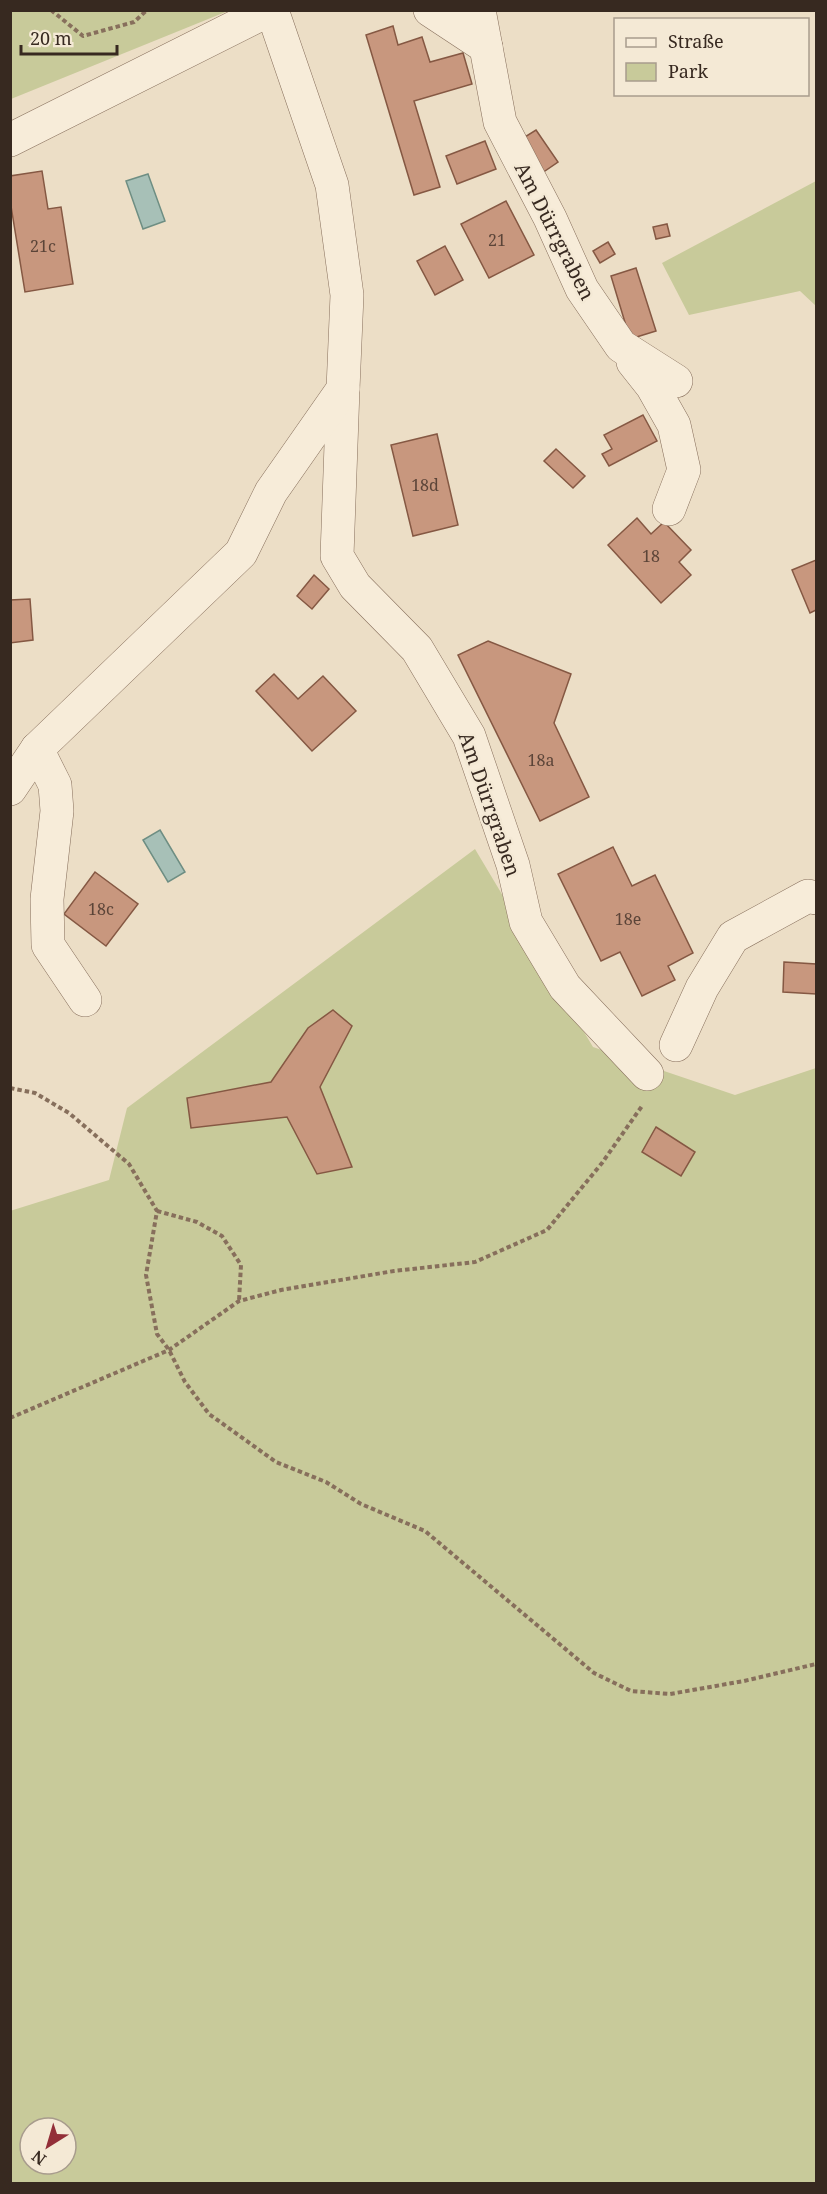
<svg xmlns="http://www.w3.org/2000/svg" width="827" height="2194" viewBox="0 0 827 2194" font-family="'Noto Serif',serif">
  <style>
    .green { fill: #c8ca9a; fill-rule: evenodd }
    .water { fill: #a7c0b7; stroke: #6e8e83; stroke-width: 1.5 }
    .building { fill: #c8977e; stroke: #855843; stroke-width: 1.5 }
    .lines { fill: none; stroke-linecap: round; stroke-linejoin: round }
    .minor-casing { stroke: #876f5c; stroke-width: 34 }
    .path { stroke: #876f5c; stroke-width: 4; stroke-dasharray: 4.5 3; stroke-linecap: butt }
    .minor { stroke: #f7ecd9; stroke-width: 33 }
    .labels { text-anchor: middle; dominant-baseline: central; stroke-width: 5; stroke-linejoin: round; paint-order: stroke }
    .number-label { font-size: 16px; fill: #5b4438 }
    .street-label { font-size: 20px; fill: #372920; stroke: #f4e9d5 }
  </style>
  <rect width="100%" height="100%" fill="#ecdec6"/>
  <!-- green -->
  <g class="green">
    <path d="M11 10H228V11L11 99Z"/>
    <path d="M816 181V306L800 291 689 315 662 263Z"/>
    <path d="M475 849 593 1047 735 1095 816 1068V2183H11L10 1211 109 1180 127 1108ZM30 2128H66V2164H30Z"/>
  </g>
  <!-- water -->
  <g class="water">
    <path d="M148 174 165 221 143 229 126 181Z"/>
    <path d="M160 830 185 872 168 882 143 840Z"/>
  </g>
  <!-- building -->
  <g class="building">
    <path d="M393 26 398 45 422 37 430 62 463 53 472 84 414 101 440 187 414 195 366 35Z"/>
    <path d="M536 130 558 162 542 173 520 140Z"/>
    <path d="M485 141 496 169 457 184 446 156Z"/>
    <path d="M42 171 48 209 61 207 73 284 25 292 10 200V176Z"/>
    <path d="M506 201 534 255 489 278 461 224Z"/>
    <path d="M667 224 670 236 656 239 653 227Z"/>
    <path d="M608 242 615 254 600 263 593 251Z"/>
    <path d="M445 246 463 280 435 295 417 261Z"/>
    <path d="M636 268 656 331 630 339 611 276Z"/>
    <path d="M643 415 657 441 609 466 602 454 612 449 604 435Z"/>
    <path d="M437 434 458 525 413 536 391 445Z"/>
    <path d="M556 449 585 476 573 488 544 461Z"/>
    <path d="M637 518 651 534 664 522 691 550 679 562 691 575 661 603 608 545Z"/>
    <path d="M816 560V610L810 613 792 570Z"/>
    <path d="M314 575 329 589 312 609 297 596Z"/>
    <path d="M30 599 33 640 10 643V600Z"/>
    <path d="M488 641 571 674 554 723 589 797 540 821 458 655Z"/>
    <path d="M274 674 298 699 323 676 356 711 312 751 256 691Z"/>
    <path d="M613 847 632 886 655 875 693 953 668 966 675 980 642 996 620 952 601 961 558 874Z"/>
    <path d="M95 872 138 904 106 946 64 914Z"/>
    <path d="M784 962 816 964V994L783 992Z"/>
    <path d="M333 1010 352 1026 320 1087 352 1167 317 1174 287 1117 191 1128 187 1098 271 1082 308 1028Z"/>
    <path d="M656 1127 695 1152 681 1176 642 1152Z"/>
  </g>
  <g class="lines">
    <!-- minor casing -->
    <g class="minor-casing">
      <g id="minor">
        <path d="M430 10 486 47"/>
        <path d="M479 10 500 122 550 218 582 289 621 346 676 381"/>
        <path d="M10 140 269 10"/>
        <path d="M633 362 652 386 674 425 684 470 669 509"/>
        <path d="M343 389 337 556 355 586 417 649 469 736 513 865 526 922 565 987 647 1074"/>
        <path d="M37 749 55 785 57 811 47 899 48 945 85 1000"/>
        <path d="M10 789 37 749 241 553 271 492 343 389 347 295 332 185 272 10"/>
        <path d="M676 1045 702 988 733 937 808 896 816 898"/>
      </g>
    </g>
    <!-- path -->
    <g class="path">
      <path d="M51 10 83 36 134 22 147 10"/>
      <path d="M10 1088 35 1093 69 1113 129 1164 157 1211 146 1275 157 1334 169 1350 185 1382 209 1414 276 1462 326 1482 361 1504 425 1531 594 1673 631 1691 670 1694 744 1681 816 1664"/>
      <path d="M157 1211 197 1222 222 1236 241 1265 239 1301"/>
      <path d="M10 1418 169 1350 239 1301 281 1290 394 1271 475 1262 547 1230 602 1163 642 1106"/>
    </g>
    <!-- minor -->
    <use href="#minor" class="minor"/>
  </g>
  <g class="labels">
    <!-- number labels -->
    <g class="number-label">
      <text x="497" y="240">21</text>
      <text x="43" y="246">21c</text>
      <text x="425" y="485">18d</text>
      <text x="651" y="556">18</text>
      <text x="541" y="760">18a</text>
      <text x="101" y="909">18c</text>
      <text x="628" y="919">18e</text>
    </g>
    <!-- street labels -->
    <g class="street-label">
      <text transform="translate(555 231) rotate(63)">Am Dürrgraben</text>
      <text transform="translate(490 804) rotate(71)">Am Dürrgraben</text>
    </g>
  </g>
  <!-- border -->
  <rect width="827" height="2194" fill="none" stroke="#372920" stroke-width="24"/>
  <!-- legend -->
  <rect x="614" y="18" width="195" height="78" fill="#f4e9d5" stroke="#a89c8d" stroke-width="1.5"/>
  <rect x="626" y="38" width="30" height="9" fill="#f7ecd9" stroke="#a89c8d" stroke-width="1.5"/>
  <text x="668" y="48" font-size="18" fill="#372920">Straße</text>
  <rect x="626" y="63" width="30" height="18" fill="#c8ca9a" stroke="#a89c8d" stroke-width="1.5"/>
  <text x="668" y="78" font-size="18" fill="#372920">Park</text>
  <!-- north arrow -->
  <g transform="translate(48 2146) rotate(217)"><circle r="28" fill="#f4e9d5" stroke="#a89c8d" stroke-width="1.5"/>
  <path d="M0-4.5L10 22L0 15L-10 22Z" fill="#932f38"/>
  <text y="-9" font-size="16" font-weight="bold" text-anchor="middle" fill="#372920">N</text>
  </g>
  <!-- scale -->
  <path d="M21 45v9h96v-9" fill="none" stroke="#372920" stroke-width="3"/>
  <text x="30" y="45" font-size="18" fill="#372920" stroke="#f4e9d5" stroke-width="4.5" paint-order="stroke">20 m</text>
</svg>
